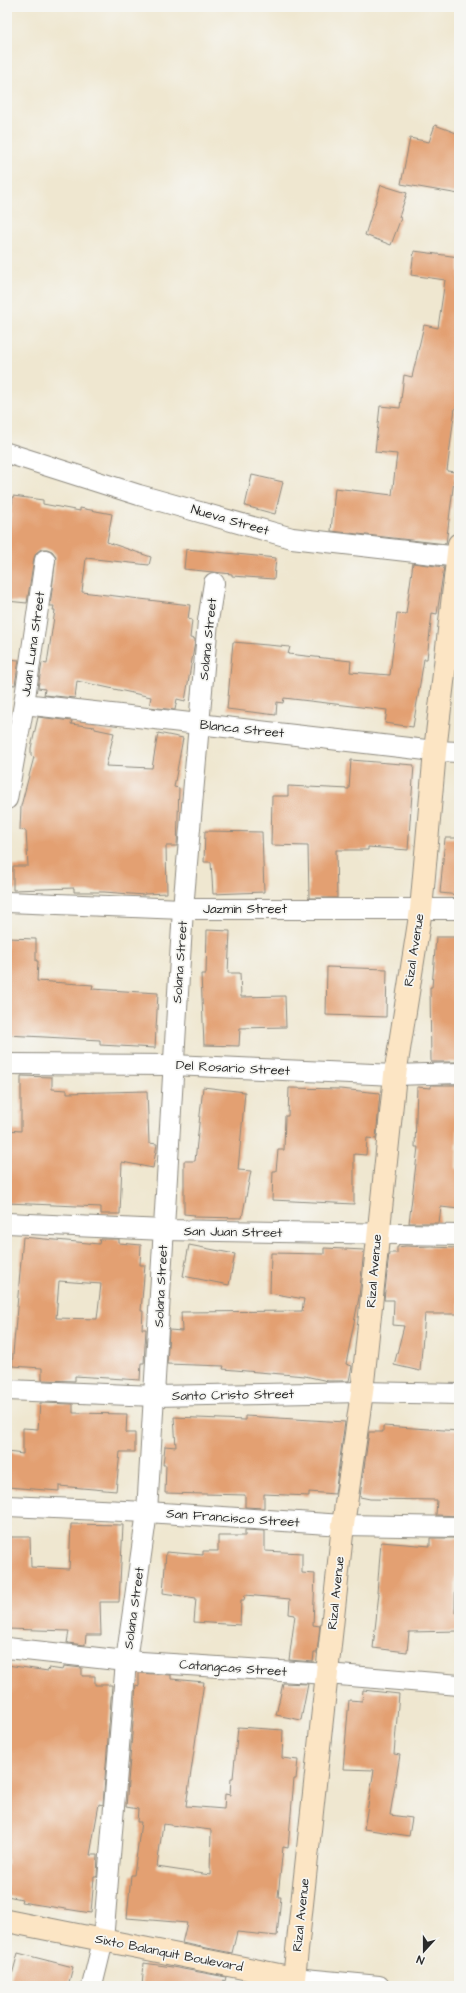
<svg xmlns="http://www.w3.org/2000/svg" width="466" height="1993" viewBox="0 0 466 1993" font-family="'Architects Daughter',sans-serif">
  <style>
    .building { fill: #e3a072; fill-rule: evenodd }
    .lines { fill: none; stroke-linecap: round; stroke-linejoin: round }
    .street-casing { stroke: #8d897e; stroke-width: 22 }
    .secondary-casing { stroke: #8d897e; stroke-width: 24 }
    .street { stroke: #fff; stroke-width: 20 }
    .secondary { stroke: #fce5c4; stroke-width: 22 }
    .labels { text-anchor: middle; dominant-baseline: central; stroke-width: 3.5; stroke-linejoin: round; paint-order: stroke }
    .street-label { font-size: 13px; fill: #2b2b2b; stroke: #f6f6f2 }
  </style>
  <rect width="100%" height="100%" fill="#f6f6f2"/>
  <filter id="ink" filterUnits="userSpaceOnUse"><feTurbulence type="fractalNoise" baseFrequency=".025" numOctaves="2"/><feDisplacementMap in="SourceGraphic" scale="8" xChannelSelector="R" yChannelSelector="G"/><feConvolveMatrix kernelMatrix="1 2 1 2 8 2 1 2 1" color-interpolation-filters="sRGB"/></filter>
  <filter id="wash" filterUnits="userSpaceOnUse"><feTurbulence type="fractalNoise" baseFrequency=".012" numOctaves="4" result="noise"/><feDisplacementMap in="SourceGraphic" scale="16" xChannelSelector="R" yChannelSelector="G"/><feGaussianBlur stdDeviation="0.9" result="paint"/><feColorMatrix in="noise" values="0 0 0 0 0 0 0 0 0 0 0 0 0 0 0 0 0 1.4 0 .05"/><feComposite in="paint" operator="in"/></filter>
  <g filter="url(#wash)">
    <rect width="100%" height="100%" fill="#efe7d0"/>
    <g id="blocks">
      <!-- building -->
      <g class="building">
        <path d="M435 125 459 134V194L401 184 410 138 429 142Z"/>
        <path d="M381 185 407 193 399 217 401 218 391 245 365 235Z"/>
        <path d="M414 251 459 257V409L455 408 447 471 455 472 446 544 331 531 335 488 392 495 397 454 375 452 380 406 400 408 404 375 412 377 424 325 438 328 445 280 411 275Z"/>
        <path d="M252 475 283 482 275 514 245 506Z"/>
        <path d="M13 496 43 500V504L80 511V508L112 514 107 542 151 557 149 565 86 558 82 592 190 605 188 619 192 620 190 638 195 639V642L185 701 177 699 175 710 149 707 151 697 77 681 75 698 44 695 45 689 38 688 42 663 47 664 55 610H53L54 606H50L56 556 52 551 47 549H41L36 553 34 558 27 603 7 601V528H9Z"/>
        <path d="M186 549 276 558 274 579 232 576V574L184 569Z"/>
        <path d="M413 563 444 567 437 614 432 613 427 659H424L413 727 385 723 387 710 284 698 283 703 277 702 276 715 227 709 233 642 290 647 288 654 351 661 350 672 390 675 397 613 406 614Z"/>
        <path d="M7 659 19 660 15 685 7 684Z"/>
        <path d="M38 717 72 721 71 724 95 727V729L114 733 106 766 152 768 158 733 183 738 174 787 179 788 177 846H166L167 893 144 894V895L104 892H74V888L13 890V866H28L26 831 20 830 21 806 34 757 31 756V748Z"/>
        <path d="M351 760 414 765 408 850 368 847V850H336L337 898H309L308 846 271 845 272 796H288V786L349 789Z"/>
        <path d="M205 831 262 832 264 892 213 894 211 862H204Z"/>
        <path d="M445 838H459V895L440 893Z"/>
        <path d="M207 930 230 931 228 973H240L241 997 285 996 286 1027 240 1028 239 1046 204 1045 201 974H206Z"/>
        <path d="M436 937H459V1062H431L430 987H432Z"/>
        <path d="M7 938 36 939V961H38L37 981 93 985 92 989 158 993 155 1048 100 1045V1040L7 1035Z"/>
        <path d="M327 967 387 969 386 1017 326 1015Z"/>
        <path d="M21 1076 52 1077V1089L67 1090V1093L147 1091 149 1143 157 1144 153 1168 122 1162 120 1214H101V1207L7 1203V1130L21 1131Z"/>
        <path d="M431 1085H459L456 1169 459 1170V1209L441 1207 439 1223H409L418 1147H415L417 1087 431 1088Z"/>
        <path d="M203 1087 245 1092 238 1170 251 1171 242 1218 194 1217 195 1215 184 1214V1161H195Z"/>
        <path d="M289 1088 340 1089 380 1093 376 1139 367 1138 366 1155 354 1154V1204L272 1200 273 1171H276L278 1150H284L285 1116H288Z"/>
        <path d="M23 1237 99 1244 100 1239H119V1243L141 1245 140 1265H145L141 1311H143L142 1329H146L144 1363H141L140 1380 75 1376V1381L42 1380V1368L12 1366ZM59 1281 101 1284 97 1319 56 1318Z"/>
        <path d="M189 1245 235 1254 229 1285 183 1276Z"/>
        <path d="M406 1246 457 1248 459 1314H425L420 1371 394 1365 404 1326 393 1325 394 1300H384L389 1253H397V1247Z"/>
        <path d="M324 1248 364 1250 359 1297 346 1364 352 1366 349 1381H328L305 1376 223 1369 224 1366 167 1364 169 1330 182 1331 181 1312 302 1311 304 1299 270 1293 271 1253 324 1254Z"/>
        <path d="M40 1403 73 1404V1413L127 1414 126 1433H135V1452H120L116 1491 59 1486V1491L7 1487V1452L23 1454V1428L38 1429Z"/>
        <path d="M245 1416 345 1422 335 1494 309 1492V1496L264 1494V1508L245 1507V1495L165 1493 166 1465H163L165 1446 176 1447 174 1417 245 1420Z"/>
        <path d="M383 1426 459 1431V1516L436 1515 437 1500 370 1499 360 1497 369 1432H383Z"/>
        <path d="M71 1524 123 1525 119 1602H100L101 1635H86L85 1645 67 1643 69 1631 7 1629V1586H9L8 1537H30L31 1567 69 1569Z"/>
        <path d="M245 1530 265 1531V1551L302 1553V1573L315 1574 313 1625 320 1626 317 1653H314L313 1662 289 1660 295 1615 289 1614 290 1599 245 1595 244 1600H241L240 1625 194 1622 196 1598 163 1593 166 1552 203 1555V1551H218V1536H245Z"/>
        <path d="M430 1538H459V1561H456L455 1613H459V1631L409 1632 407 1652 373 1648 379 1593H377L381 1542 430 1546Z"/>
        <path d="M7 1665 48 1671 49 1668 63 1670 64 1666 82 1668V1676H95V1685H112L103 1805 99 1804 90 1855H98L97 1877H94L91 1913 21 1902 22 1899 7 1896Z"/>
        <path d="M139 1673 171 1675V1679L204 1682 186 1806 224 1809 225 1794 230 1795 231 1778H233L238 1727 283 1730 282 1758 298 1760 296 1779H294L288 1848 283 1847 278 1897H281L277 1936 237 1932 232 1953 182 1943 187 1923 127 1918 131 1875H134L141 1822H137L138 1809 126 1807 136 1685 139 1686ZM163 1824 211 1830 210 1875 157 1867Z"/>
        <path d="M283 1683 308 1684 301 1720 276 1715Z"/>
        <path d="M363 1690 399 1694 394 1754 400 1755 390 1815 412 1818 409 1836 364 1829 374 1770 343 1769 349 1700 362 1701Z"/>
        <path d="M18 1953 73 1967 68 1986H13L14 1983 10 1982Z"/>
        <path d="M144 1963 172 1967 226 1977 225 1981 223 1980 222 1986H142Z"/>
      </g>
    </g>
  </g>
  <g filter="url(#ink)">
    <use href="#blocks" fill-opacity="0" stroke="#8d897e" stroke-width="1"/>
    <g class="lines">
      <!-- street casing -->
      <g class="street-casing">
        <g id="street">
          <path d="M7 453 139 495 292 538 459 557"/>
          <path d="M24 704 435 751 459 752"/>
          <path d="M7 799 24 704 45 560"/>
          <path d="M7 902 183 909H459"/>
          <path d="M7 1064 173 1065 395 1075 459 1073"/>
          <path d="M7 1223 164 1230 459 1235"/>
          <path d="M7 1390 155 1396 362 1392 459 1394"/>
          <path d="M7 1506 147 1512 343 1525 459 1527"/>
          <path d="M7 1648 126 1661 327 1674 459 1685"/>
          <path d="M92 1986 103 1941 126 1661 147 1512 183 909 208 621 214 583"/>
          <path d="M294 1986V1978L379 1986"/>
        </g>
      </g>
      <!-- secondary casing -->
      <g class="secondary-casing">
        <path id="secondary" d="M7 1921 294 1978 343 1525 362 1392 395 1075 421 910 435 751 459 544"/>
      </g>
      <!-- street -->
      <use href="#street" class="street"/>
      <!-- secondary -->
      <use href="#secondary" class="secondary"/>
    </g>
  </g>
  <g class="labels">
    <!-- street labels -->
    <g class="street-label">
      <text transform="translate(230 520) rotate(16)">Nueva Street</text>
      <text transform="translate(208 639) rotate(-84)">Solana Street</text>
      <text transform="translate(33 644) rotate(-82)">Juan Luna Street</text>
      <text transform="translate(242 729) rotate(6)">Blanca Street</text>
      <text x="245" y="909">Jazmin Street</text>
      <text transform="translate(414 950) rotate(-81)">Rizal Avenue</text>
      <text transform="translate(180 962) rotate(-86)">Solana Street</text>
      <text transform="translate(233 1068) rotate(3)">Del Rosario Street</text>
      <text transform="translate(233 1232) rotate(1)">San Juan Street</text>
      <text transform="translate(374 1271) rotate(-85)">Rizal Avenue</text>
      <text transform="translate(161 1286) rotate(-87)">Solana Street</text>
      <text transform="translate(233 1395) rotate(-1)">Santo Cristo Street</text>
      <text transform="translate(233 1518) rotate(4)">San Francisco Street</text>
      <text transform="translate(336 1593) rotate(-84)">Rizal Avenue</text>
      <text transform="translate(134 1608) rotate(-82)">Solana Street</text>
      <text transform="translate(233 1668) rotate(4)">Catangcas Street</text>
      <text transform="translate(301 1915) rotate(-84)">Rizal Avenue</text>
      <text transform="translate(169 1953) rotate(11)">Sixto Balanquit Boulevard</text>
    </g>
  </g>
  <!-- margin -->
  <rect width="466" height="1993" fill="none" stroke="#f6f6f2" stroke-width="24"/>
  <!-- north arrow -->
  <g transform="translate(424 1951) rotate(201)" stroke="#f6f6f2" stroke-width="3" paint-order="stroke">
  <path d="M0-3L7 15L0 10L-7 15Z" fill="#2b2b2b"/>
  <text y="-6" font-size="11" font-weight="bold" text-anchor="middle" fill="#2b2b2b">N</text>
  </g>
</svg>
